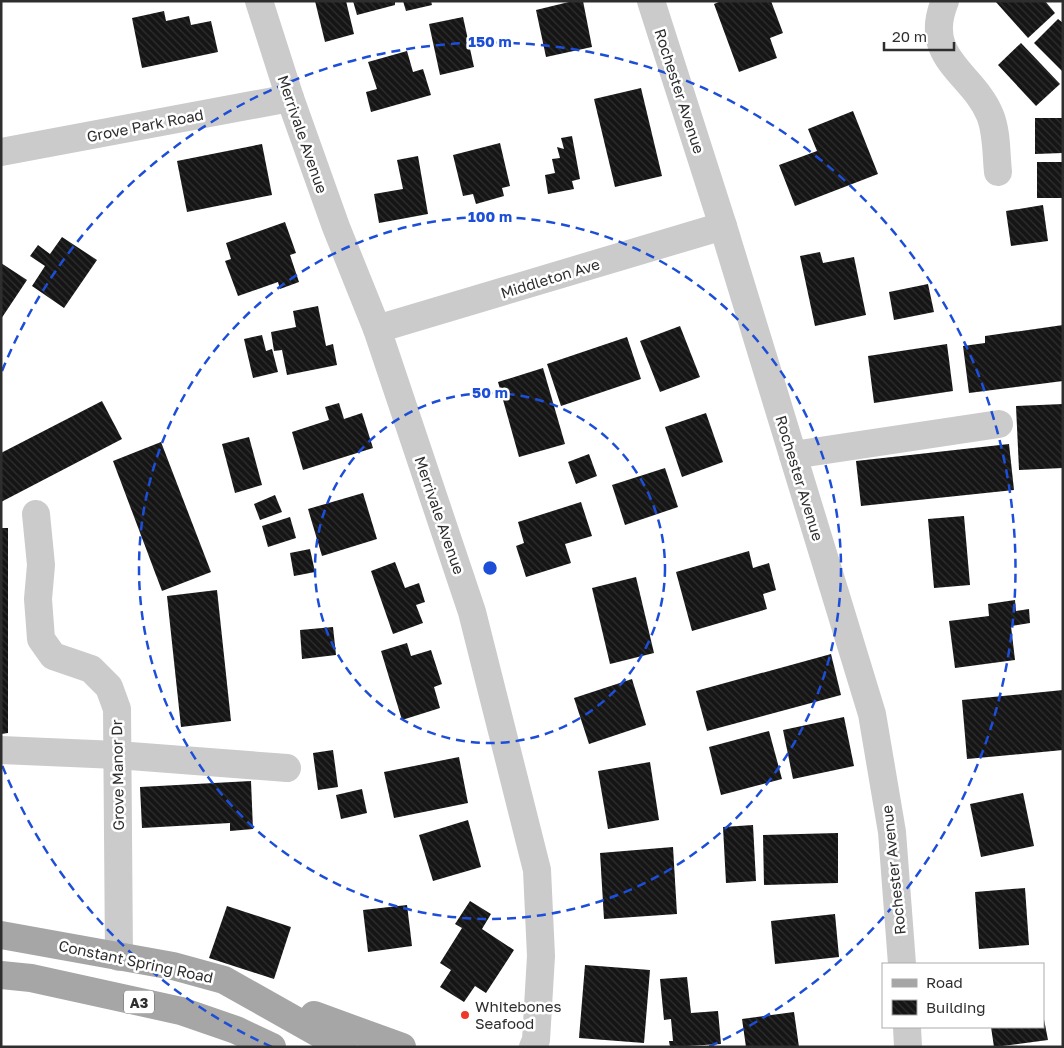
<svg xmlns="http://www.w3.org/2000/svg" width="1064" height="1048" viewBox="0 0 1064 1048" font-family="'Golos Text',sans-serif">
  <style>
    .building { fill: url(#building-back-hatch) }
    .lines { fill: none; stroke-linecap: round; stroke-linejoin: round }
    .minor { stroke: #cbcbcb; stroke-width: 28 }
    .major { stroke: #a6a6a6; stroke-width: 28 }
    .ring { fill: none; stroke: #1d4ed8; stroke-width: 2.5; stroke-dasharray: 9 6 }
    .poi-dot { fill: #ee3828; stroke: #fff; stroke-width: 2 }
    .labels { text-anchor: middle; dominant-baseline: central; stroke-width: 5; stroke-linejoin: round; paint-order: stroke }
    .shield { fill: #fff; stroke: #6d6d6d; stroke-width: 1 }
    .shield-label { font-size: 14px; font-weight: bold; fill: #2e2e2e }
    .street-label { font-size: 15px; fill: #2e2e2e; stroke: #fff }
    .poi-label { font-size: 15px; fill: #2e2e2e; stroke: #fff; text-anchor: start }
    .centre { fill: #1d4ed8; stroke: #fff; stroke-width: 2.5 }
    .ring-label { font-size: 15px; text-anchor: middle; font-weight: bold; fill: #1d4ed8; stroke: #fff; stroke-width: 5; stroke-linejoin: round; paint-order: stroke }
  </style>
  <defs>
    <pattern id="building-back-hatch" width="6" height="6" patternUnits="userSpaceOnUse" patternTransform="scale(1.25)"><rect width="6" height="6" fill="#151515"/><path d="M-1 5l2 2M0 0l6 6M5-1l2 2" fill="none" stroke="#2f2f2f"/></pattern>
  </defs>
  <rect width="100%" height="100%" fill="#fff"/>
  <!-- building -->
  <g class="building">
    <path d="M315 1H346L354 34 325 42Z"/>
    <path d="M353 1H395V5L357 15Z"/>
    <path d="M403 1H431L432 5 406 11Z"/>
    <path d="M573 1H583L592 47 546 57 536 10Z"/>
    <path d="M721 1H771L783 33 770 38 777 58 739 72 714 4Z"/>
    <path d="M995 1H1045L1055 13 1028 38Z"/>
    <path d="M164 11 166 21 189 16 191 25 211 21 218 52 142 68 132 18Z"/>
    <path d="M463 17 474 67 440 75 429 24Z"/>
    <path d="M1058 19 1063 23V72L1034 43Z"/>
    <path d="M1021 43 1060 84 1036 106 998 65Z"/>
    <path d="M407 51 413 72 423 69 431 95 371 112 366 92 377 89 368 62Z"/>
    <path d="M641 88 662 176 615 187 594 99Z"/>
    <path d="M853 111 878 174 795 206 779 165 817 151 808 129Z"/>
    <path d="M1035 118H1063V153L1035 154Z"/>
    <path d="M572 136 580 179 572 181 574 189 548 194 545 175 555 173 552 159 560 158 557 147 564 149 561 138Z"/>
    <path d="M500 143 510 186 502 188 504 196 476 204 473 194 463 196 453 155Z"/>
    <path d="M262 144 272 195 187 212 177 161Z"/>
    <path d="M418 156 428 214 379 223 374 194 403 189 397 160Z"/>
    <rect x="1037" y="162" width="26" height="36"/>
    <path d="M1043 205 1048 241 1011 246 1006 211Z"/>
    <path d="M285 222 296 253 290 255 299 282 280 289 278 282 238 296 225 261 231 259 226 243Z"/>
    <path d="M62 237 97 260 64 308 32 286 45 266 30 256 38 245 50 254Z"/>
    <path d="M820 252 823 263 854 257 866 315 815 326 800 256Z"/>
    <path d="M1 263 27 280 1 319Z"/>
    <path d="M928 284 934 312 894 320 889 292Z"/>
    <path d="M318 306 326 346 333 344 337 365 287 375 282 350 274 351 271 332 296 327 293 311Z"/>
    <path d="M1063 325V381L969 393 963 346 985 343V336Z"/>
    <path d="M680 326 700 377 660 392 640 341Z"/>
    <path d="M262 335 266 351 272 349 278 372 253 378 244 339Z"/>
    <path d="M627 337 641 379 561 406 547 364Z"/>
    <path d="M947 344 953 391 874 403 868 356Z"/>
    <path d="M543 368 565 444 519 457 498 382Z"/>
    <path d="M102 401 122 439 1 502V453Z"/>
    <path d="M339 403 344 419 362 413 373 448 303 470 292 432 329 420 325 407Z"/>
    <path d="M1063 404V468L1019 470 1016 406Z"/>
    <path d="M706 413 723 462 682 477 665 427Z"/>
    <path d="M249 437 262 485 235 493 222 444Z"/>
    <path d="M161 442 211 572 162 591 113 461Z"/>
    <path d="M1009 444 1014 490 861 506 856 461Z"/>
    <path d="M589 454 597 476 576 484 568 462Z"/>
    <path d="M665 468 678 507 625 525 612 485Z"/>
    <path d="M363 493 377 539 322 556 308 509Z"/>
    <path d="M275 495 282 512 260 520 254 504Z"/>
    <path d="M581 502 592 536 565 544 571 563 526 577 516 546 524 543 518 522Z"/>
    <path d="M964 516 970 585 934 588 928 519Z"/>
    <path d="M290 517 296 538 268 547 262 526Z"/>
    <path d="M1 528H8V733L1 734Z"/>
    <path d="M310 549 315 572 294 576 290 553Z"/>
    <path d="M749 551 753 568 769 563 776 590 763 594 767 609 692 631 676 572Z"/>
    <path d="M395 562 405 588 419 583 425 602 416 605 423 623 393 634 371 571Z"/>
    <path d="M636 577 654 653 610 664 592 588Z"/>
    <path d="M217 590 231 721 181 727 167 596Z"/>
    <path d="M1015 600 1016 611 1029 609 1030 623 1011 626 1015 660 955 668 949 621 989 616 988 604Z"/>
    <path d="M333 627 336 655 302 659 300 630Z"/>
    <path d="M407 643 411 656 431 650 442 684 434 687 440 708 402 720 381 651Z"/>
    <path d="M831 654 841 695 707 731 696 691Z"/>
    <path d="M632 679 646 725 589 744 574 698Z"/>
    <path d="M1063 690V750L967 759 962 700Z"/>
    <path d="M844 717 854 766 793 779 783 730Z"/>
    <path d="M769 731 782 779 721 795 709 747Z"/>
    <path d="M333 750 338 787 318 790 313 753Z"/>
    <path d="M459 757 468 803 394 818 384 772Z"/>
    <path d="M650 762 659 820 608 829 598 771Z"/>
    <path d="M251 781 253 829 230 831V823L142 828 140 787Z"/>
    <path d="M362 789 367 813 341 819 336 795Z"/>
    <path d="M1023 793 1034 846 981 857 970 804Z"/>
    <path d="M468 820 481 867 433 881 419 835Z"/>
    <path d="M753 825 756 881 726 883 723 827Z"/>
    <path d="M838 833V883L764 885 763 835Z"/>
    <path d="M673 847 677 914 604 919 600 853Z"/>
    <path d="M1025 888 1029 945 979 949 975 892Z"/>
    <path d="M470 901 491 914 482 929 514 950 486 993 475 986 464 1002 440 987 451 970 440 963 462 928 455 924Z"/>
    <path d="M407 905 412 946 368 952 363 910Z"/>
    <path d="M227 906 291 927 274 979 209 958Z"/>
    <path d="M835 914 839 957 775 964 771 921Z"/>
    <path d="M585 965 650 970 644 1043 579 1038Z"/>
    <path d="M687 977 691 1013 718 1011 721 1044 670 1047 669 1041H673L671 1019 664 1020 660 979Z"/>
    <path d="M794 1012 799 1047H746L742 1019Z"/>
    <path d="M1043 1014 1048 1040 994 1047 991 1027H1043Z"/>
  </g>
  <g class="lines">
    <!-- minor -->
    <g class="minor">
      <path d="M259 1 290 98 336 227 377 329 472 612 537 870 541 956 536 1040 533 1047"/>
      <path d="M651 1 723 226 872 714 892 832 902 964"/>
      <path d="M945 1C921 58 973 73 990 115 997 132 996 153 998 172"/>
      <path d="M1 152 290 98"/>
      <path d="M377 329 723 226"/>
      <path d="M793 455 999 424"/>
      <path d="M36 514 41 565 38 599 41 639 53 656 91 669 109 687 117 709 119 957"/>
      <path d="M1 750 117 755 287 768"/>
      <path d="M907 1027 908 1047"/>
    </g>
    <!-- major -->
    <g class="major">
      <path d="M1 935 173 966 224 980 343 1047"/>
      <path d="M1 975 31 978 181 1011 236 1030 272 1047"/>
      <path d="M314 1015 402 1047"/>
    </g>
  </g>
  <!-- distance rings -->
  <g class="ring">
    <circle cx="490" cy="568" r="175"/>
    <circle cx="490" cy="568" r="351"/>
    <path d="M272 1047A526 526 0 0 1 2 765M2 371A526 526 0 1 1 708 1047"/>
  </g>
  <!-- markers -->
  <circle class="poi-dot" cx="465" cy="1015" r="5"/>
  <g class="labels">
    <!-- shield labels -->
    <rect class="shield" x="124" y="990.5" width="30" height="23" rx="4"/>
    <g class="shield-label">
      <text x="139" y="1002">A3</text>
    </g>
    <!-- street labels -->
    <g class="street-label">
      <text transform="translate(680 91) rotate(72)">Rochester Avenue</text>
      <text transform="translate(145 125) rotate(-11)">Grove Park Road</text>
      <text transform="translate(303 134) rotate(71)">Merrivale Avenue</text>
      <text transform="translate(550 278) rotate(-17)">Middleton Ave</text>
      <text transform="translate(800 478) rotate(73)">Rochester Avenue</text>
      <text transform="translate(440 515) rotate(71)">Merrivale Avenue</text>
      <text transform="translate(117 775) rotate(-91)">Grove Manor Dr</text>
      <text transform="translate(893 870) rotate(-96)">Rochester Avenue</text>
      <text transform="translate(136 961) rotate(12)">Constant Spring Road</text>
    </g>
    <!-- poi labels -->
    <g class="poi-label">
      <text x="475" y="1006">Whitebones<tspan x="475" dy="17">Seafood</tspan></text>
    </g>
  </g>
  <circle cx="490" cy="568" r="8" class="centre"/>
  <g class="ring-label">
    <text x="490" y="47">150 m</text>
    <text x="490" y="222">100 m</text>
    <text x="490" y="398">50 m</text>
  </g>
  <!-- border -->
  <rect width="1064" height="1048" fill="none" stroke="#2e2e2e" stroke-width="5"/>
  <!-- legend -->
  <rect x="882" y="963" width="162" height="65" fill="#ffffff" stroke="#ababab"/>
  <rect x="892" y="979" width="25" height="8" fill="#a6a6a6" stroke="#ababab"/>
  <text x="926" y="988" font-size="15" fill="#2e2e2e">Road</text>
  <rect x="892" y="1000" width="25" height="15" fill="url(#building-back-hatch)" stroke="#ababab"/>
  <text x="926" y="1013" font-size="15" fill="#2e2e2e">Building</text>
  <!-- scale -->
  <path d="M884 42v8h70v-8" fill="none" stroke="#2e2e2e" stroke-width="2.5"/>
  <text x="892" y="42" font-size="15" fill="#2e2e2e" stroke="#ffffff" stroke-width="4" paint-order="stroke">20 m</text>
</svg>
